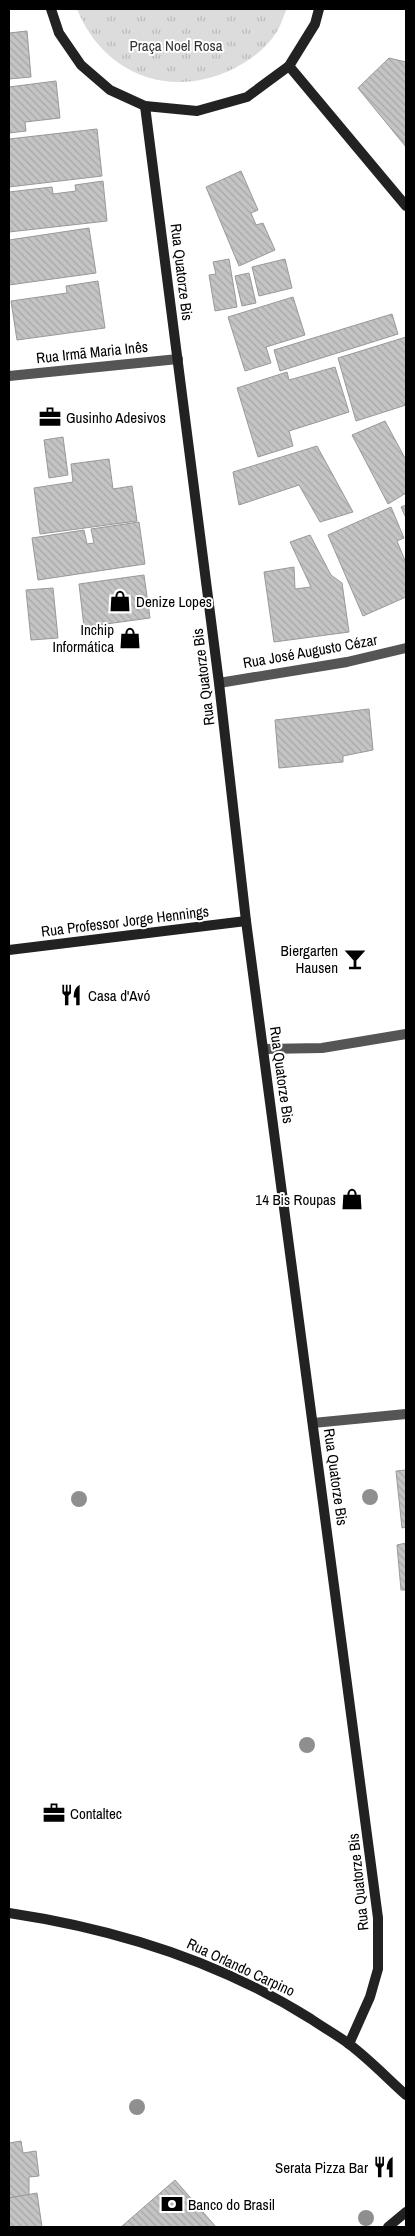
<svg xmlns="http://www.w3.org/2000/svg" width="415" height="2236" viewBox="0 0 415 2236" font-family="'Archivo Narrow',sans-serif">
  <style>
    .park { fill: url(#park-tufts) }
    .building { fill: url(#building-back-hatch); stroke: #999 }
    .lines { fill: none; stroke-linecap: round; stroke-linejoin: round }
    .street { stroke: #555; stroke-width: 10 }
    .secondary { stroke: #222; stroke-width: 10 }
    .tree { fill: #8f8f8f }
    .labels { text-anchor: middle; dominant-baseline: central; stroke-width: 4; stroke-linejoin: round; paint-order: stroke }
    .park-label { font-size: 15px; fill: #333; stroke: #fff }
    .street-label { font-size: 15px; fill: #000; stroke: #fff }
    .poi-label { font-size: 15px; fill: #000; stroke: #fff; text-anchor: start }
  </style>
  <defs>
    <pattern id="park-tufts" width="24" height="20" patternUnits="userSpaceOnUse" patternTransform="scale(1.25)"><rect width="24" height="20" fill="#dcdcdc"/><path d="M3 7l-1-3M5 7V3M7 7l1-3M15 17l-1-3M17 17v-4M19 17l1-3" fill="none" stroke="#bbb"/></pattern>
    <pattern id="building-back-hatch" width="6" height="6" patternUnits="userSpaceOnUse" patternTransform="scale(1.25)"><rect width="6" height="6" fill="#c4c4c4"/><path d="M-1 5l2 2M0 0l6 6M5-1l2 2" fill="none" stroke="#a7a7a7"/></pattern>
  </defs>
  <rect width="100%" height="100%" fill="#fff"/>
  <!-- park -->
  <path class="park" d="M77 9H287C283 16 281 26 276 33 266 49 249 61 233 69 170 100 103 74 77 9Z"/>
  <!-- building -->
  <g class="building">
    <path d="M27 31 31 77 9 79V33Z"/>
    <path d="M389 58 406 62V147L358 88Z"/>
    <path d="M56 81 60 118 25 122 26 131 9 133V87Z"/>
    <path d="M97 129 102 176 9 187V139Z"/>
    <path d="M241 171 258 210 251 213 256 225 263 223 275 250 239 266 206 187Z"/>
    <path d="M103 181 107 221 9 232V192L52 187 53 194 76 191 75 185Z"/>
    <path d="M89 228 96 273 9 285V240Z"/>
    <path d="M229 259 237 307 215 311 209 275 216 274 213 262Z"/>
    <path d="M285 259 292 288 259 296 252 267Z"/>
    <path d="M249 273 256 303 242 306 235 276Z"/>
    <path d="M98 281 105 328 17 340 11 301 67 293 66 286Z"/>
    <path d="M293 297 305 335 266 347 271 363 245 371 228 317Z"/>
    <path d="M392 314 398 334 280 371 274 350Z"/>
    <path d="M406 337V405L356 421 338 358Z"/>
    <path d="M335 367 349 412 289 431 293 446 258 457 237 388 287 372 289 380Z"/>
    <path d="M385 421 406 460V493L388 504 352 435Z"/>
    <path d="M63 437 68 475 49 478 44 440Z"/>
    <path d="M317 446 353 512 320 522 299 485 239 505 233 472Z"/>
    <path d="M109 459 113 489 132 486 137 521 40 534 34 488 73 482 71 464Z"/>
    <path d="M406 505V518L401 507Z"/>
    <path d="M391 507 404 538 397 541 406 563V597L363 616 328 535Z"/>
    <path d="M139 522 145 564 38 580 32 538 84 530 87 544 94 543 91 529Z"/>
    <path d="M310 535 331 575 342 583 349 632 274 642 264 572 294 567 295 589 311 587 290 542Z"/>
    <path d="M144 575 150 618 84 627 79 584Z"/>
    <path d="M53 588 58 638 31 640 26 590Z"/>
    <path d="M369 709 373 750 343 756V762L279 768 275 720Z"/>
    <path d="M406 1470V1527L402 1528 396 1471Z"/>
    <path d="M406 1543V1590H401L397 1545Z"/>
    <path d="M21 2141 23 2153 36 2151 39 2176 29 2177V2195L9 2198V2143Z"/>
    <path d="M175 2180 216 2227H121Z"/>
    <path d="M37 2193 42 2227H9V2198Z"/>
  </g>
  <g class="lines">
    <!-- street -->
    <g class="street">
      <path d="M9 376 178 359"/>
      <path d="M219 683 347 662 406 648"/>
      <path d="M264 1049 322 1048 406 1034"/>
      <path d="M313 1423 406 1414"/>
    </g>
    <!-- secondary -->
    <g class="secondary">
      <path d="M51 9 59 33 81 65 110 90 145 106 197 111 247 97 289 66 315 24 319 9"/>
      <path d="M289 66 406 206"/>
      <path d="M145 106 219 683 246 921 378 1918V1969L370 1997 349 2044"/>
      <path d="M9 950 246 921"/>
      <path d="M9 1913C116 1929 219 1961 311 2019 324 2028 337 2035 349 2044 369 2059 387 2078 406 2095"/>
      <path d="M388 2227 406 2212"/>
    </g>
  </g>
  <!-- trees -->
  <g class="tree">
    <circle cx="370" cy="1497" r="8"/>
    <circle cx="79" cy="1499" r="8"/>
    <circle cx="307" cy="1745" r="8"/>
    <circle cx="137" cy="2107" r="8"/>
    <circle cx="366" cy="2218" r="8"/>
  </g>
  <!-- icons -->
  <defs>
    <g id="office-bare" transform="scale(1.725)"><path d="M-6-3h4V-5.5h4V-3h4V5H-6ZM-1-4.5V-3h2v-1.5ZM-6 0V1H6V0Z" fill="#000" stroke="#fff" stroke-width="2.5" paint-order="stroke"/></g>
    <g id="shop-bare" transform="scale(1.725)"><path d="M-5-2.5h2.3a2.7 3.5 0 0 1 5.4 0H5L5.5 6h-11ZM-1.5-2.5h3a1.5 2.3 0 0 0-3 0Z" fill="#000" stroke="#fff" stroke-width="2.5" paint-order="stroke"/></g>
    <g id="bar-bare" transform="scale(1.725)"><path d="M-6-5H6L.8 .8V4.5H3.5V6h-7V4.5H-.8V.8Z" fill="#000" stroke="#fff" stroke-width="2.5" paint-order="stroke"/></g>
    <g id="restaurant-bare" transform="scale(1.725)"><path d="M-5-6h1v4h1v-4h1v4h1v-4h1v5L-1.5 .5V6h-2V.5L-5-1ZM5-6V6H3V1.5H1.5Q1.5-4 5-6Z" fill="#000" stroke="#fff" stroke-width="2.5" paint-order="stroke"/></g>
    <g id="bank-bare" transform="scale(1.725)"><path d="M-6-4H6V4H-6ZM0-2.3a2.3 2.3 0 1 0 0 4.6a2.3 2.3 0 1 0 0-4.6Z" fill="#000" stroke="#fff" stroke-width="2.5" paint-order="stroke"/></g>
  </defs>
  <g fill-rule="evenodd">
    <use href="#office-bare" x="50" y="417"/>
    <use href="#shop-bare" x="120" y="601"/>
    <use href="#shop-bare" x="130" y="638"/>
    <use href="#bar-bare" x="355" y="959"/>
    <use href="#restaurant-bare" x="71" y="995"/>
    <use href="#shop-bare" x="352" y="1199"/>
    <use href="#office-bare" x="54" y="1813"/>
    <use href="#restaurant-bare" x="384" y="2167"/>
    <use href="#bank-bare" x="172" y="2204"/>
  </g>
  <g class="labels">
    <!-- park labels -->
    <g class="park-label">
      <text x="176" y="45">Praça Noel Rosa</text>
    </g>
    <!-- street labels -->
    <g class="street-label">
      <text transform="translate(182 272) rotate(83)">Rua Quatorze Bis</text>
      <text transform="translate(92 352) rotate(-6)">Rua Irmã Maria Inês</text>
      <text transform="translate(310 651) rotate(-10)">Rua José Augusto Cézar</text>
      <text transform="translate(203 677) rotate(-97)">Rua Quatorze Bis</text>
      <text transform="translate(125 921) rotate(-7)">Rua Professor Jorge Hennings</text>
      <text transform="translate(282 1075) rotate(82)">Rua Quatorze Bis</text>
      <text transform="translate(336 1477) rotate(82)">Rua Quatorze Bis</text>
      <text transform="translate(358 1882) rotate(-96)">Rua Quatorze Bis</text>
      <text transform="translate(241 1967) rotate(25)">Rua Orlando Carpino</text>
    </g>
    <!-- poi labels -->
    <g class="poi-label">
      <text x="66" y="417">Gusinho Adesivos</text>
      <text x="136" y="601">Denize Lopes</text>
      <text x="114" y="629" text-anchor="end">Inchip<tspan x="114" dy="17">Informática</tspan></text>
      <text x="338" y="950" text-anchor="end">Biergarten<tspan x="338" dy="17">Hausen</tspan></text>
      <text x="88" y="995">Casa d'Avó</text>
      <text x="336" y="1199" text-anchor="end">14 Bis Roupas</text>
      <text x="70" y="1813">Contaltec</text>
      <text x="368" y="2167" text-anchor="end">Serata Pizza Bar</text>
      <text x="188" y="2204">Banco do Brasil</text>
    </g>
  </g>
  <!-- border -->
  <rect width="415" height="2236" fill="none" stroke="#000000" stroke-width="20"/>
</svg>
